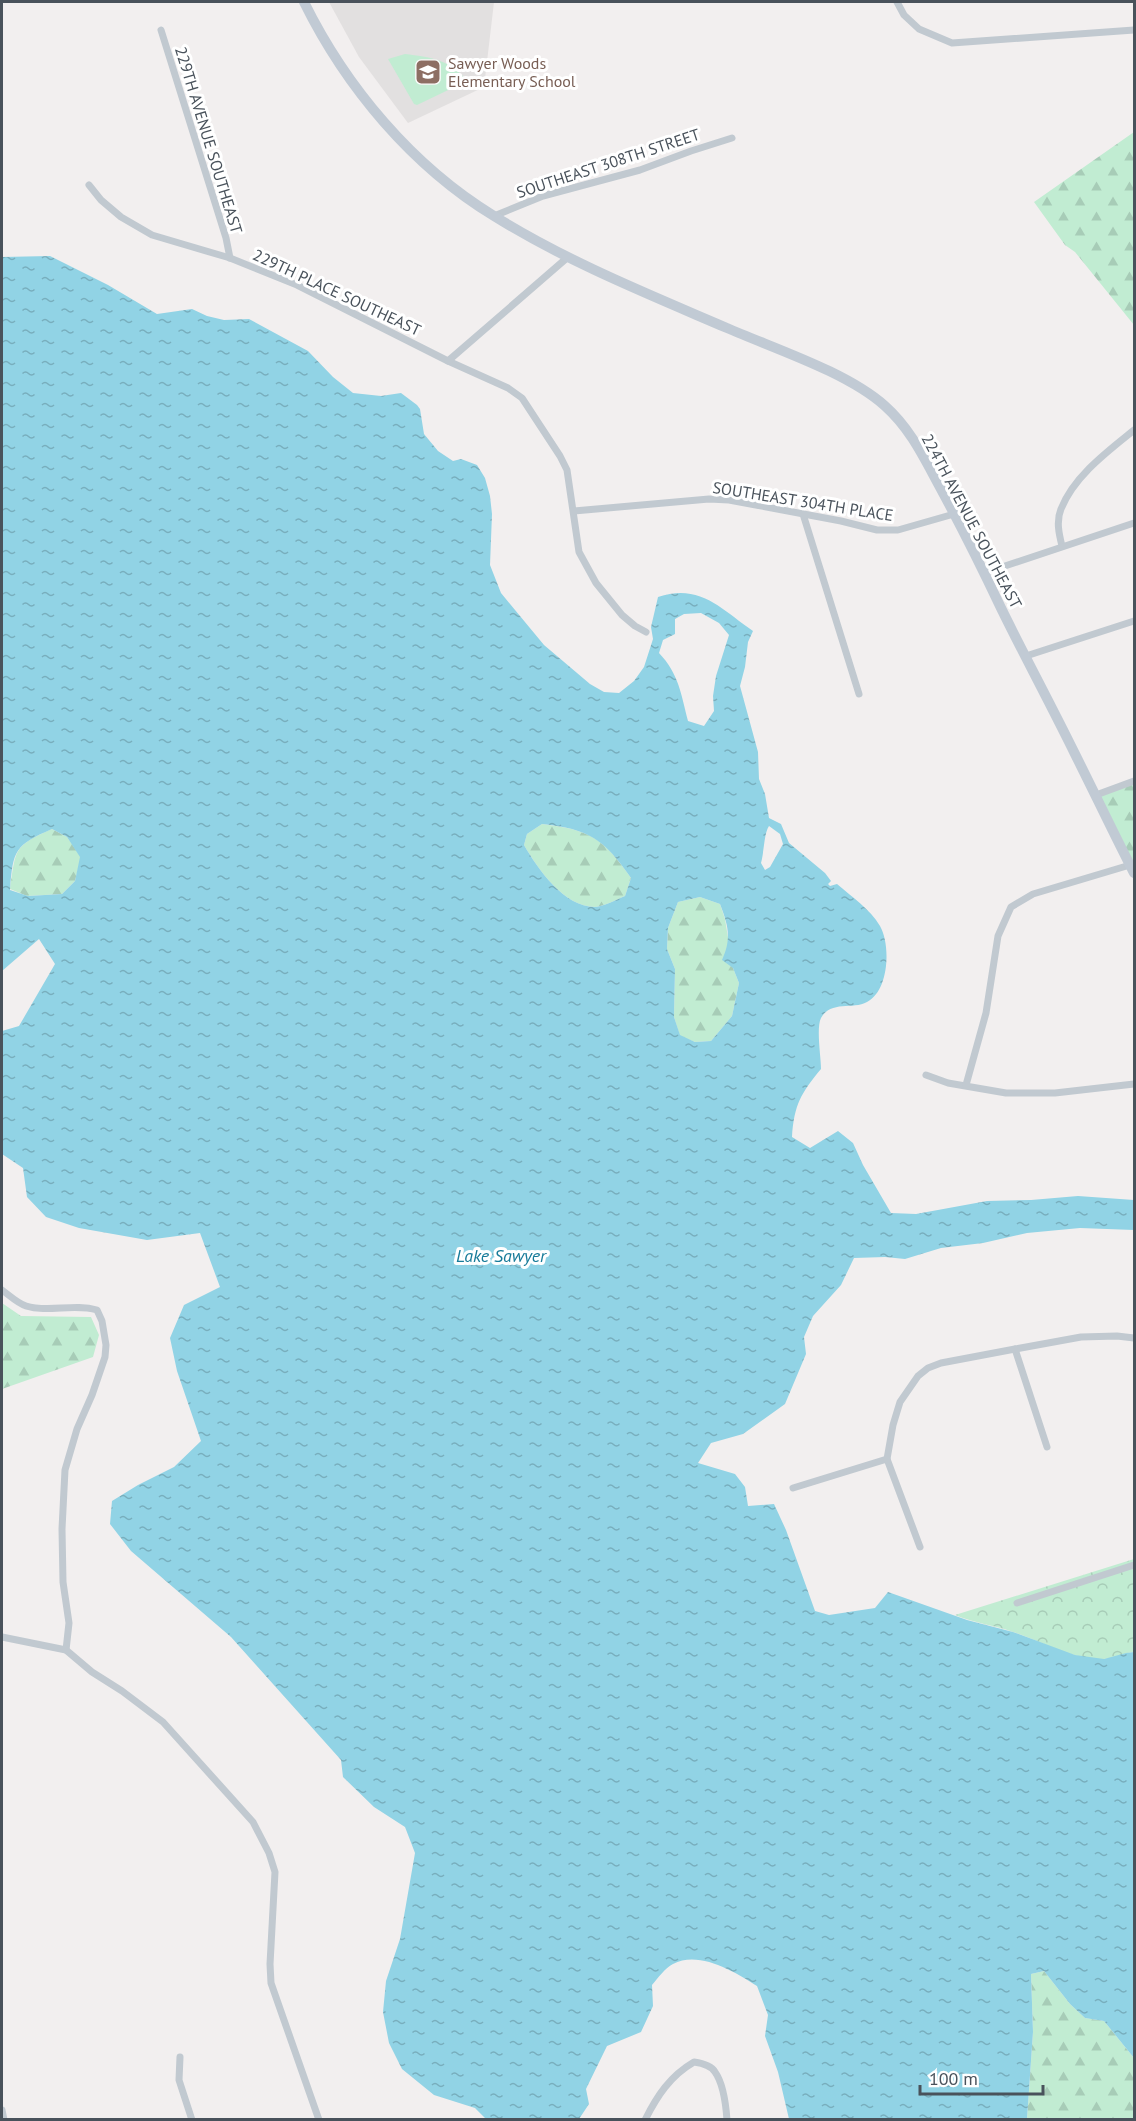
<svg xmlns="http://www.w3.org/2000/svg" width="1136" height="2121" viewBox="0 0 1136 2121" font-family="'PT Sans',sans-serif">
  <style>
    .education { fill: #e2e0e0 }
    .forest { fill: url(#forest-firs) }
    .park { fill: url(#park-crowns) }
    .pitch { fill: #c1ecd2 }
    .water { fill: url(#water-ripples); fill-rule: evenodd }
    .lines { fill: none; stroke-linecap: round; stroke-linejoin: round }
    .street { stroke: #c1c9d0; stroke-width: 7 }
    .secondary { stroke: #c1cad4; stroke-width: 10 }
    .labels { text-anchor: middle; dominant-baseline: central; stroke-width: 6; stroke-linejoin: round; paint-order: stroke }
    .education-label { font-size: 16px; fill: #785e54; stroke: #fff; text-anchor: start }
    .street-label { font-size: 16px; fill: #49525b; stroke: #fff }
    .water-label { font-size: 18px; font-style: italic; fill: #177b99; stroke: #fff }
  </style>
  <defs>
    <pattern id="forest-firs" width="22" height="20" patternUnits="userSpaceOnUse" patternTransform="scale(1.5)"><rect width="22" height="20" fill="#c1ecd2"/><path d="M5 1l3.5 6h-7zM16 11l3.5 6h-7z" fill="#a7ccb7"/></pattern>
    <pattern id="park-crowns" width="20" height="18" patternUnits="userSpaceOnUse" patternTransform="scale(1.5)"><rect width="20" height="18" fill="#c1ecd2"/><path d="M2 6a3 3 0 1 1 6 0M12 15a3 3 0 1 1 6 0" fill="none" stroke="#a7ccb7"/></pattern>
    <pattern id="water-ripples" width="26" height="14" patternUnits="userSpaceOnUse" patternTransform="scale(1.5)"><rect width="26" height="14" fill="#91d3e5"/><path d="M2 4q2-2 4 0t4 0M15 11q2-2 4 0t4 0" fill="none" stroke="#78aebd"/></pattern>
  </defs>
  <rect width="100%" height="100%" fill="#f2efef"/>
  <!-- education -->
  <path class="education" d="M329 2H494L484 87 408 123 359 57Z"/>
  <!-- forest -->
  <g class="forest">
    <path d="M1134 132V325L1075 252 1065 245 1034 202Z"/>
    <path d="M1134 783V872L1096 795Z"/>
    <path d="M542 824C591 830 603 838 631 878L625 896C616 900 604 906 595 907 564 907 538 869 524 845L527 834Z"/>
    <path d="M52 829 67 837 81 857 75 881 62 894 27 896 10 889C16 849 13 846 52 829Z"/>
    <path d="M700 897 720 904 725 919 733 968 739 983 732 1016 711 1041 695 1042 680 1036 674 1017 675 969 667 949 668 928 678 902Z"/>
    <path d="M2 1303 21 1316 91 1317 99 1335 93 1357 2 1389Z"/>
    <path d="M1044 1971 1070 2004 1085 2018 1104 2021 1134 2058V2119L1027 2120 1033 2032 1031 1974Z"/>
  </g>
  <!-- park -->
  <path class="park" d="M1134 1559V1652C1123 1653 1113 1659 1103 1659 1072 1660 1042 1641 1013 1632 994 1625 974 1623 955 1615Z"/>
  <!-- pitch -->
  <path class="pitch" d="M405 54C430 57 451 60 467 81L417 105 414 104 388 59Z"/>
  <!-- water -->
  <path class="water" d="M50 256 108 285 157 314 192 309 207 316 224 320 249 319 308 351 333 377 353 393 381 396 401 393 417 405 420 409 424 434 438 451 453 461 461 459 477 465 485 478 490 496 492 514 490 565 501 593 544 645 590 684 604 692 619 693 634 681 644 667 653 639 651 627 658 597C700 583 721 609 753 631L748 642 745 667 740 686 758 752 759 779 765 794 769 818 781 824 789 843 825 873 831 881 828 884 830 886 837 884C852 897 870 909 880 926 891 945 889 991 867 1002 853 1010 831 1000 821 1018 816 1028 821 1057 821 1069 801 1093 794 1105 792 1137L810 1148 838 1131 853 1143 863 1165 891 1213 916 1214 987 1201 1031 1200 1078 1196 1134 1200V1230L1080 1228 1027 1233 983 1243 941 1248 905 1259 885 1257 854 1258 841 1285 813 1316 804 1337 806 1354 785 1404 743 1434 711 1443 698 1463 735 1474 745 1487 748 1506 774 1504 786 1530 815 1611 829 1615 875 1608 888 1592 967 1620 1013 1632 1075 1655 1104 1659 1126 1653 1134 1652V2058L1104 2021 1085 2018 1070 2004 1044 1971 1031 1974 1033 2032 1027 2119H789L778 2072 765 2036 768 2015 757 1986C735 1972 699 1950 673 1964 665 1968 658 1978 652 1985L653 2006 641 2032 607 2046 586 2089 589 2104 579 2119H486L475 2108 434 2095 402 2069 389 2043 383 2012 386 1981 400 1939 415 1853 405 1827 374 1807 343 1777 341 1760 231 1637 131 1551 110 1524 112 1501 138 1485 174 1467 201 1441 177 1371 170 1338 184 1305 220 1287 200 1233 147 1240 79 1228 46 1217 27 1197 23 1168 2 1154V1031L19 1026 55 964 39 939 2 971V257ZM701 613 719 623 729 635 716 676 713 696 714 711 704 726 688 721C681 694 679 674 659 653L663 640 675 634V619L684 614ZM542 824C589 829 604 839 631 878L625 896C616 900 604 906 595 907 564 907 538 869 524 845L527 834ZM769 826 780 834 783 844 770 867 765 870 761 863C764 853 764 833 769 826ZM52 829 67 837 80 857 75 881 62 894 28 896 10 890C13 850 15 845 52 829ZM700 897 720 904C728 925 732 938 722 960L733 968 739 983 732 1016 711 1041 695 1042 680 1035 674 1017 675 969 667 949 668 928 678 902Z"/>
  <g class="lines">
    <!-- street -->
    <g class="street">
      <path d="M897 2 904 15 919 29 952 43 1134 30"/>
      <path d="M161 30 226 238 230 258"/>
      <path d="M89 185 101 200 121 217 152 235 230 258 297 285 448 361 508 388 522 398 560 456 567 470 579 552 596 583 622 615 635 626 646 632"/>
      <path d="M494 216 543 196 640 170 691 151 732 138"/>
      <path d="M448 361 568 257"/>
      <path d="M574 511 709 499 729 500 841 521 877 530H898L954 514"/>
      <path d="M803 514 859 694"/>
      <path d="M1062 546C1059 534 1056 521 1061 509 1074 476 1108 451 1134 430"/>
      <path d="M984 573 1134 523"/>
      <path d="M1026 656 1134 621"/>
      <path d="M1096 795 1134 781"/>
      <path d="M926 1075 948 1083 1006 1093H1055L1134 1084"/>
      <path d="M966 1085 986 1013 998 936 1011 907 1033 894 1130 865"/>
      <path d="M2 1290C9 1295 17 1303 26 1306 48 1313 74 1303 97 1310L102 1321 106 1345 105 1357 92 1395 77 1429 65 1470 62 1529 63 1582 69 1623 66 1650 92 1672 122 1691 163 1722 253 1822 269 1853 275 1872 270 1964 271 1983 319 2120"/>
      <path d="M1015 1349 1047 1447"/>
      <path d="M793 1488 887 1459"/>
      <path d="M920 1547 887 1459 893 1425 900 1402 918 1376 928 1368 941 1363 1015 1349 1081 1337 1117 1336 1134 1338"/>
      <path d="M1017 1603 1134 1565"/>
      <path d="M2 1637 66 1650"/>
      <path d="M180 2057 179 2080 192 2120"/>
      <path d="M2 2110 4 2120"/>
      <path d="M645 2120C657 2096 670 2076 694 2062 701 2063 711 2065 715 2072 723 2083 726 2106 727 2120"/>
    </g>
    <!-- secondary -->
    <path class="secondary" d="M304 2C346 87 412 166 494 216 568 262 648 294 727 328 775 349 847 372 885 406 911 429 925 460 941 489 962 528 982 568 1001 608 1025 657 1051 705 1075 754 1095 794 1114 834 1134 873"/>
  </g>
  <!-- icons -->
  <defs>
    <g id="school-square" transform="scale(1.35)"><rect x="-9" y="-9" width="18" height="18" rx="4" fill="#8d6e63" stroke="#fff"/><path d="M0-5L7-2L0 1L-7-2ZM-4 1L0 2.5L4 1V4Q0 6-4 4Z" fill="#fff"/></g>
  </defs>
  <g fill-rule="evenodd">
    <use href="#school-square" x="428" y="72"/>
  </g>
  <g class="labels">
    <!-- education labels -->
    <g class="education-label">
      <text x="448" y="63">Sawyer Woods<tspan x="448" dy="18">Elementary School</tspan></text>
    </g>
    <!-- street labels -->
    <g class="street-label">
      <text transform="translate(209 140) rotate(73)">229TH AVENUE SOUTHEAST</text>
      <text transform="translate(608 163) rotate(-18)">SOUTHEAST 308TH STREET</text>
      <text transform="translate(337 292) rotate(25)">229TH PLACE SOUTHEAST</text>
      <text transform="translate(803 501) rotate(9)">SOUTHEAST 304TH PLACE</text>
      <text transform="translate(972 521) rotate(62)">224TH AVENUE SOUTHEAST</text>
    </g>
    <!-- water labels -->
    <g class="water-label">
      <text x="501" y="1255">Lake Sawyer</text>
    </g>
  </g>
  <!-- border -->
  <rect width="1136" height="2121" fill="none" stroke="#49525b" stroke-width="6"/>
  <!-- scale -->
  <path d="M920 2085v9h123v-9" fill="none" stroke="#49525b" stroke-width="3"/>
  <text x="929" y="2085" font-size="18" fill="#49525b" stroke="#ffffff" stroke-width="4.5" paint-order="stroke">100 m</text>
</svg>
